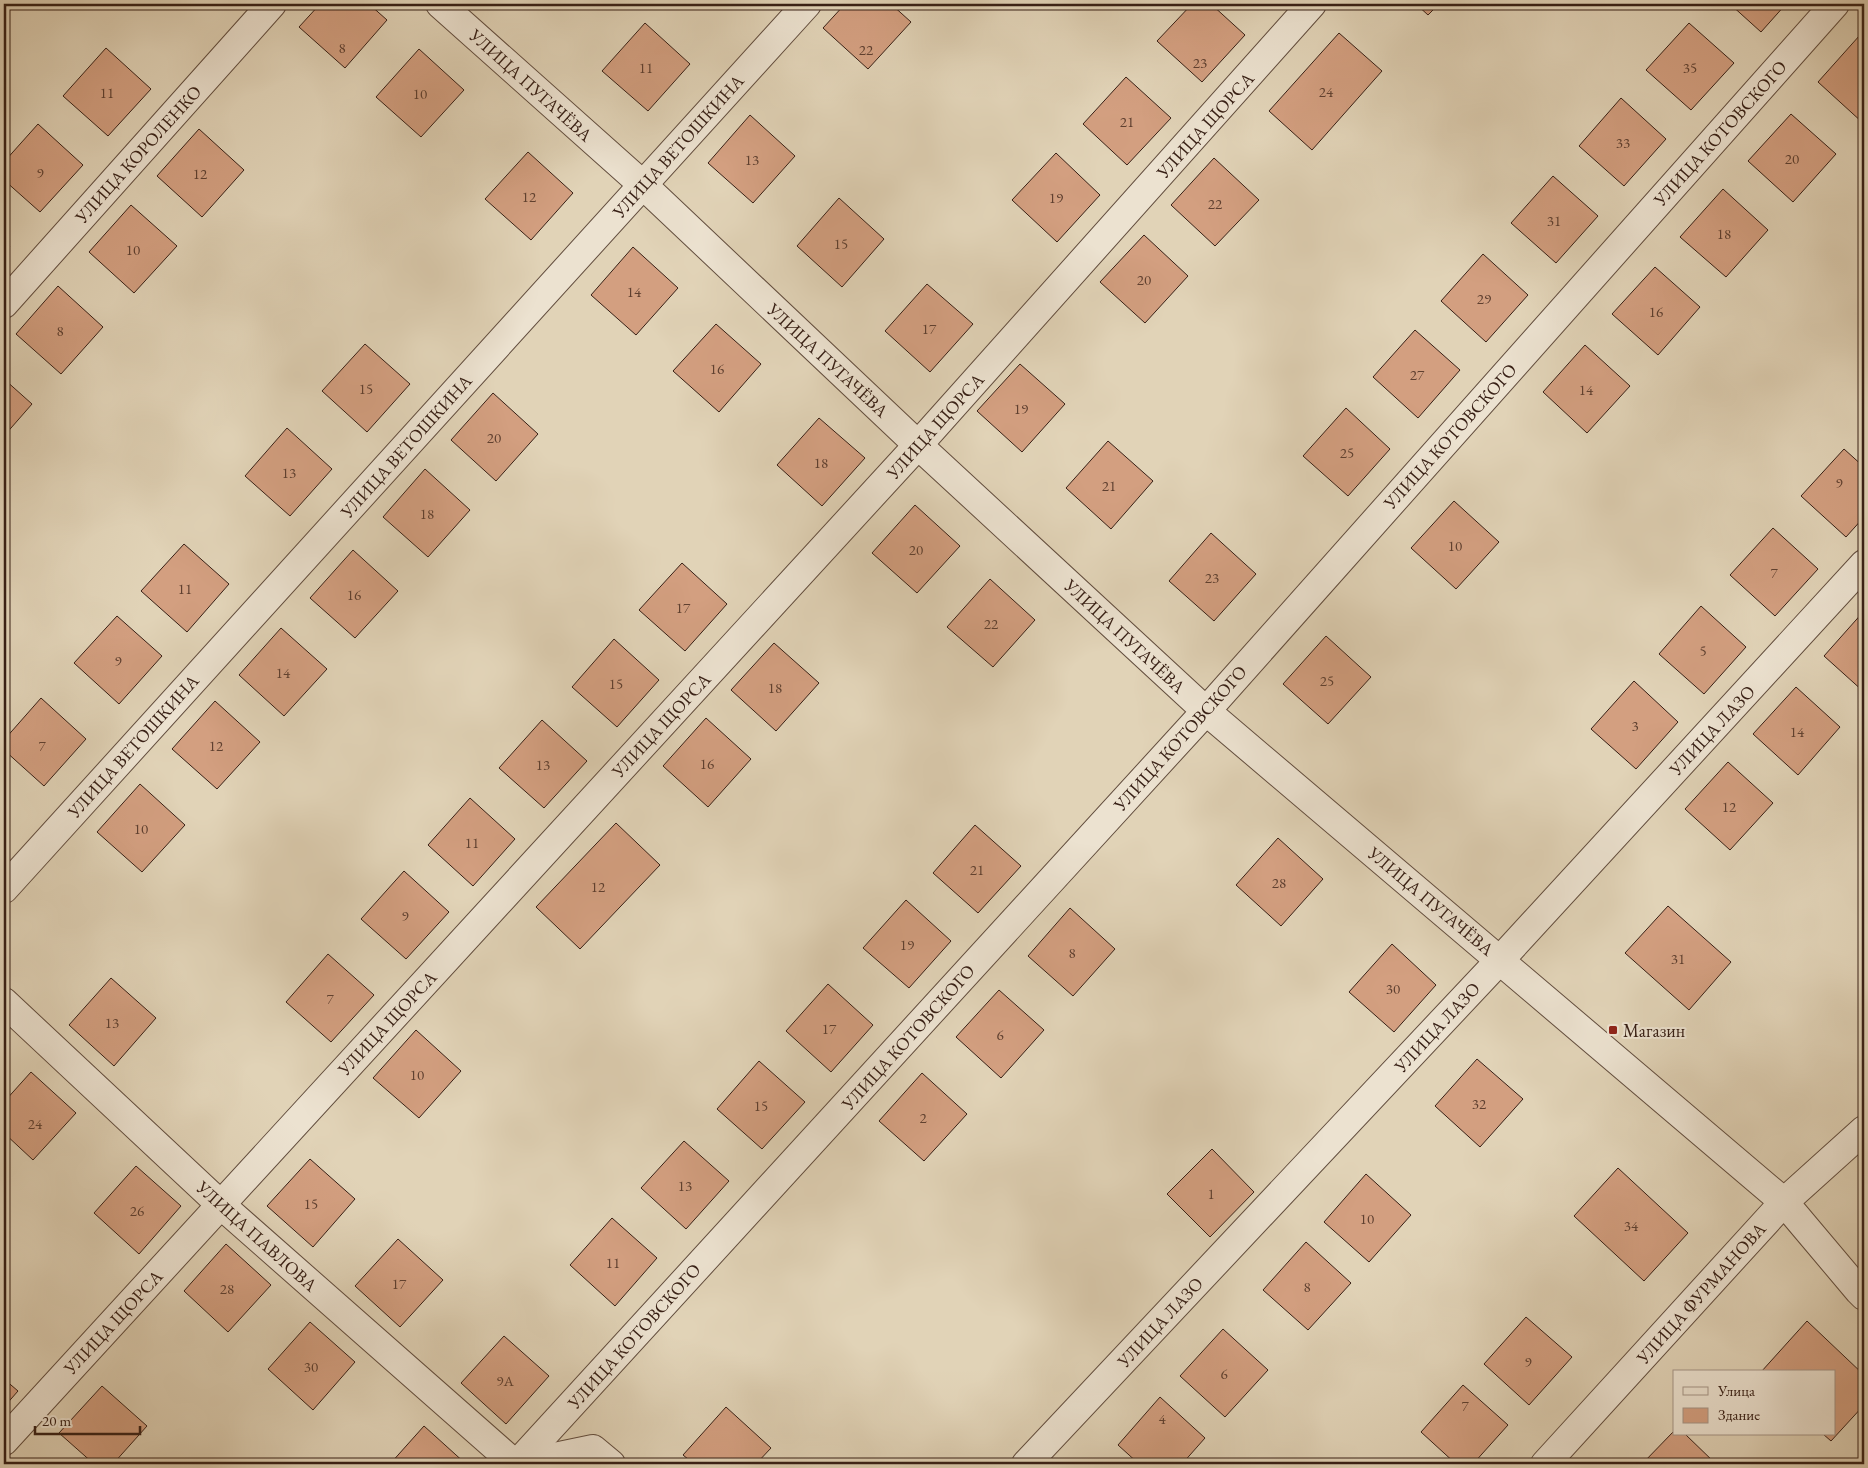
<svg xmlns="http://www.w3.org/2000/svg" width="1868" height="1468" viewBox="0 0 1868 1468" font-family="'EB Garamond',serif">
  <style>
    .building { fill: #d39f80; stroke: #382016 }
    .lines { fill: none; stroke-linecap: round; stroke-linejoin: round }
    .minor-casing { stroke: #624d3e; stroke-width: 30 }
    .minor { stroke: #ece2d0; stroke-width: 28 }
    .poi-dot { fill: #8f2418; stroke: #ece2d0; stroke-width: 2 }
    .labels { text-anchor: middle; dominant-baseline: central; stroke-width: 4; stroke-linejoin: round; paint-order: stroke }
    .number-label { font-size: 15px; fill: #5f4030 }
    .street-label { font-size: 18px; fill: #382016; stroke: #ece2d0 }
    .poi-label { font-size: 18px; fill: #382016; stroke: #ece2d0; text-anchor: start }
  </style>
  <rect width="100%" height="100%" fill="#e1d3b7"/>
  <filter id="stains"><feTurbulence type="fractalNoise" baseFrequency=".004" numOctaves="4"/><feColorMatrix values="0 0 0 0 .2 0 0 0 0 .09 0 0 0 0 .02 0 0 0 .5 -.17"/></filter>
  <radialGradient id="worn" r=".72"><stop offset=".6" stop-color="#630" stop-opacity="0"/><stop offset="1" stop-color="#630" stop-opacity=".3"/></radialGradient>
  <!-- building -->
  <g class="building">
    <path d="M320 4H369L387 20 345 68 299 27Z"/>
    <path d="M845 4H891L911 22 868 69 823 28Z"/>
    <path d="M1192 4H1211L1245 35 1202 82 1157 41Z"/>
    <path d="M1265 4H1275L1270 9Z"/>
    <path d="M1416 4H1439L1428 15Z"/>
    <path d="M1730 4H1786L1761 32Z"/>
    <path d="M645 23 690 64 648 111 602 71Z"/>
    <path d="M1689 23 1734 63 1691 110 1646 70Z"/>
    <path d="M1339 33 1382 71 1312 150 1269 111Z"/>
    <path d="M1860 35 1864 38 1863 123 1818 82Z"/>
    <path d="M106 48 151 89 108 136 63 96Z"/>
    <path d="M419 49 464 90 421 137 376 97Z"/>
    <path d="M1126 77 1171 118 1127 165 1083 124Z"/>
    <path d="M1621 98 1666 139 1624 186 1579 146Z"/>
    <path d="M1791 114 1836 154 1793 202 1748 161Z"/>
    <path d="M750 115 795 156 753 203 708 163Z"/>
    <path d="M38 124 83 165 40 212 4 180V162Z"/>
    <path d="M199 129 244 170 202 217 157 176Z"/>
    <path d="M528 152 573 193 531 240 485 199Z"/>
    <path d="M1056 153 1100 195 1057 242 1012 200Z"/>
    <path d="M1214 158 1259 200 1215 246 1171 205Z"/>
    <path d="M1553 176 1598 216 1556 263 1511 223Z"/>
    <path d="M1723 189 1768 230 1726 277 1680 237Z"/>
    <path d="M839 198 884 239 842 287 797 246Z"/>
    <path d="M131 205 177 246 134 293 89 252Z"/>
    <path d="M1144 235 1188 276 1145 323 1100 282Z"/>
    <path d="M4 241 10 246 4 253Z"/>
    <path d="M633 247 678 288 636 335 591 295Z"/>
    <path d="M1483 254 1528 295 1486 342 1441 301Z"/>
    <path d="M1655 267 1700 307 1658 355 1612 314Z"/>
    <path d="M927 284 973 324 930 372 885 331Z"/>
    <path d="M58 286 103 327 61 374 16 334Z"/>
    <path d="M716 324 761 364 719 412 673 371Z"/>
    <path d="M1415 330 1460 370 1418 418 1373 377Z"/>
    <path d="M365 344 410 384 367 432 322 391Z"/>
    <path d="M1585 345 1630 386 1587 433 1543 392Z"/>
    <path d="M1020 364 1065 404 1022 452 977 411Z"/>
    <path d="M4 379 32 404 4 436Z"/>
    <path d="M493 393 538 434 496 481 451 440Z"/>
    <path d="M1346 408 1390 449 1348 496 1303 456Z"/>
    <path d="M819 418 865 458 822 506 777 465Z"/>
    <path d="M287 428 332 469 290 516 245 476Z"/>
    <path d="M1108 441 1153 481 1111 529 1066 488Z"/>
    <path d="M1844 449 1864 467V517L1846 537 1801 496Z"/>
    <path d="M425 469 470 510 428 557 383 517Z"/>
    <path d="M1454 501 1499 542 1456 589 1411 548Z"/>
    <path d="M915 505 960 546 917 593 872 553Z"/>
    <path d="M1773 528 1818 569 1775 616 1730 575Z"/>
    <path d="M1211 533 1256 574 1214 621 1169 581Z"/>
    <path d="M184 544 229 584 187 632 141 591Z"/>
    <path d="M353 550 398 591 355 638 310 598Z"/>
    <path d="M682 563 727 604 685 651 639 610Z"/>
    <path d="M990 579 1035 620 993 667 947 627Z"/>
    <path d="M1701 606 1746 647 1704 694 1659 654Z"/>
    <path d="M1864 611V692L1824 656Z"/>
    <path d="M117 616 162 656 119 704 74 663Z"/>
    <path d="M281 628 327 669 284 716 239 675Z"/>
    <path d="M1326 636 1371 677 1328 724 1283 684Z"/>
    <path d="M614 639 659 680 617 727 572 687Z"/>
    <path d="M774 643 819 683 776 731 731 690Z"/>
    <path d="M1634 681 1678 722 1636 769 1591 729Z"/>
    <path d="M1796 687 1840 727 1798 775 1753 734Z"/>
    <path d="M41 698 86 739 44 786 4 750V740Z"/>
    <path d="M215 701 260 742 217 789 172 749Z"/>
    <path d="M706 718 751 759 708 807 663 766Z"/>
    <path d="M542 720 587 761 544 808 499 768Z"/>
    <path d="M1728 762 1773 803 1730 850 1685 809Z"/>
    <path d="M140 784 185 825 142 872 97 832Z"/>
    <path d="M470 798 515 839 473 886 428 845Z"/>
    <path d="M616 823 660 865 580 949 536 907Z"/>
    <path d="M975 825 1021 866 978 913 933 873Z"/>
    <path d="M1278 838 1323 879 1281 926 1236 885Z"/>
    <path d="M404 871 449 912 406 959 361 919Z"/>
    <path d="M906 900 951 941 909 988 863 948Z"/>
    <path d="M1668 906 1731 962 1689 1010 1625 953Z"/>
    <path d="M1070 908 1115 949 1073 996 1028 956Z"/>
    <path d="M1392 944 1436 985 1394 1032 1349 992Z"/>
    <path d="M328 954 374 995 331 1042 286 1002Z"/>
    <path d="M111 978 156 1018 114 1066 69 1025Z"/>
    <path d="M828 984 873 1025 831 1072 786 1031Z"/>
    <path d="M999 990 1044 1030 1001 1078 956 1037Z"/>
    <path d="M416 1030 461 1071 419 1118 373 1078Z"/>
    <path d="M1477 1059 1523 1099 1480 1147 1435 1106Z"/>
    <path d="M759 1061 805 1102 762 1149 717 1109Z"/>
    <path d="M31 1072 76 1113 33 1160 4 1133V1102Z"/>
    <path d="M922 1073 967 1114 924 1161 879 1121Z"/>
    <path d="M684 1141 729 1181 686 1229 641 1188Z"/>
    <path d="M1212 1149 1254 1192 1210 1237 1167 1194Z"/>
    <path d="M310 1159 355 1199 313 1247 267 1206Z"/>
    <path d="M136 1166 181 1206 139 1254 94 1213Z"/>
    <path d="M1618 1168 1688 1233 1644 1281 1574 1216Z"/>
    <path d="M1366 1174 1411 1215 1369 1262 1324 1222Z"/>
    <path d="M612 1218 657 1258 615 1306 570 1265Z"/>
    <path d="M398 1239 443 1280 400 1327 355 1286Z"/>
    <path d="M1306 1242 1351 1283 1308 1330 1263 1290Z"/>
    <path d="M226 1244 271 1285 228 1332 184 1291Z"/>
    <path d="M1526 1317 1572 1357 1529 1405 1484 1364Z"/>
    <path d="M1807 1321 1864 1375V1405L1831 1441 1823 1434H1834V1372H1761Z"/>
    <path d="M310 1322 355 1362 313 1410 268 1369Z"/>
    <path d="M1223 1329 1268 1370 1225 1417 1180 1376Z"/>
    <path d="M504 1336 549 1376 506 1424 461 1383Z"/>
    <path d="M4 1379 18 1391 4 1407Z"/>
    <path d="M1463 1385 1508 1425 1473 1464H1456L1421 1432Z"/>
    <path d="M102 1386 147 1426 113 1464H94L59 1433Z"/>
    <path d="M1160 1397 1205 1438 1182 1464H1139L1118 1445Z"/>
    <path d="M726 1407 771 1448 756 1464H694L683 1455Z"/>
    <path d="M424 1426 466 1464H390Z"/>
    <path d="M1674 1431V1434H1685L1716 1464H1642Z"/>
  </g>
  <g class="lines">
    <!-- minor casing -->
    <g class="minor-casing">
      <g id="minor">
        <path d="M440 4 643 185 918 445 1206 711 1784 1202 1859 1291 1864 1296"/>
        <path d="M4 304 272 4"/>
        <path d="M4 889 807 4"/>
        <path d="M4 1002 221 1205 515 1464"/>
        <path d="M4 1441 918 445 1312 4"/>
        <path d="M517 1464 1206 711 1835 4"/>
        <path d="M521 1464 593 1449 611 1464"/>
        <path d="M1026 1464 1500 960 1864 564"/>
        <path d="M1545 1464 1784 1202 1864 1130"/>
      </g>
    </g>
    <!-- minor -->
    <use href="#minor" class="minor"/>
  </g>
  <!-- markers -->
  <rect class="poi-dot" x="1608" y="1025" width="10" height="10" rx="2.5"/>
  <g class="labels">
    <!-- number labels -->
    <g class="number-label">
      <text x="342" y="47">8</text>
      <text x="866" y="49">22</text>
      <text x="1200" y="62">23</text>
      <text x="646" y="67">11</text>
      <text x="1690" y="67">35</text>
      <text x="1326" y="91">24</text>
      <text x="107" y="92">11</text>
      <text x="420" y="93">10</text>
      <text x="1127" y="121">21</text>
      <text x="1623" y="142">33</text>
      <text x="1792" y="158">20</text>
      <text x="752" y="159">13</text>
      <text x="40" y="172">9</text>
      <text x="200" y="173">12</text>
      <text x="529" y="196">12</text>
      <text x="1056" y="197">19</text>
      <text x="1215" y="203">22</text>
      <text x="1554" y="220">31</text>
      <text x="1724" y="233">18</text>
      <text x="841" y="243">15</text>
      <text x="133" y="249">10</text>
      <text x="1144" y="279">20</text>
      <text x="634" y="291">14</text>
      <text x="1484" y="298">29</text>
      <text x="1656" y="311">16</text>
      <text x="929" y="328">17</text>
      <text x="60" y="330">8</text>
      <text x="717" y="368">16</text>
      <text x="1417" y="374">27</text>
      <text x="366" y="388">15</text>
      <text x="1586" y="389">14</text>
      <text x="1021" y="408">19</text>
      <text x="494" y="437">20</text>
      <text x="1347" y="452">25</text>
      <text x="821" y="462">18</text>
      <text x="289" y="472">13</text>
      <text x="1839" y="482">9</text>
      <text x="1109" y="485">21</text>
      <text x="427" y="513">18</text>
      <text x="1455" y="545">10</text>
      <text x="916" y="549">20</text>
      <text x="1774" y="572">7</text>
      <text x="1212" y="577">23</text>
      <text x="185" y="588">11</text>
      <text x="354" y="594">16</text>
      <text x="683" y="607">17</text>
      <text x="991" y="623">22</text>
      <text x="1703" y="650">5</text>
      <text x="118" y="660">9</text>
      <text x="283" y="672">14</text>
      <text x="1327" y="680">25</text>
      <text x="616" y="683">15</text>
      <text x="775" y="687">18</text>
      <text x="1635" y="725">3</text>
      <text x="1797" y="731">14</text>
      <text x="42" y="745">7</text>
      <text x="216" y="745">12</text>
      <text x="707" y="763">16</text>
      <text x="543" y="764">13</text>
      <text x="1729" y="806">12</text>
      <text x="141" y="828">10</text>
      <text x="472" y="842">11</text>
      <text x="977" y="869">21</text>
      <text x="1279" y="882">28</text>
      <text x="598" y="886">12</text>
      <text x="405" y="915">9</text>
      <text x="907" y="944">19</text>
      <text x="1072" y="952">8</text>
      <text x="1678" y="958">31</text>
      <text x="1393" y="988">30</text>
      <text x="330" y="998">7</text>
      <text x="112" y="1022">13</text>
      <text x="829" y="1028">17</text>
      <text x="1000" y="1034">6</text>
      <text x="417" y="1074">10</text>
      <text x="1479" y="1103">32</text>
      <text x="761" y="1105">15</text>
      <text x="923" y="1117">2</text>
      <text x="35" y="1123">24</text>
      <text x="685" y="1185">13</text>
      <text x="1211" y="1193">1</text>
      <text x="311" y="1203">15</text>
      <text x="137" y="1210">26</text>
      <text x="1367" y="1218">10</text>
      <text x="1631" y="1225">34</text>
      <text x="613" y="1262">11</text>
      <text x="399" y="1283">17</text>
      <text x="1307" y="1286">8</text>
      <text x="227" y="1288">28</text>
      <text x="1528" y="1361">9</text>
      <text x="311" y="1366">30</text>
      <text x="1224" y="1373">6</text>
      <text x="505" y="1380">9А</text>
      <text x="1465" y="1405">7</text>
      <text x="1162" y="1418">4</text>
    </g>
    <!-- street labels -->
    <g class="street-label">
      <text transform="translate(531 85) rotate(42)">УЛИЦА ПУГАЧЁВА</text>
      <text transform="translate(1205 125) rotate(-48)">УЛИЦА ЩОРСА</text>
      <text transform="translate(1720 133) rotate(-48)">УЛИЦА КОТОВСКОГО</text>
      <text transform="translate(678 146) rotate(-48)">УЛИЦА ВЕТОШКИНА</text>
      <text transform="translate(138 154) rotate(-48)">УЛИЦА КОРОЛЕНКО</text>
      <text transform="translate(828 360) rotate(43)">УЛИЦА ПУГАЧЁВА</text>
      <text transform="translate(935 426) rotate(-48)">УЛИЦА ЩОРСА</text>
      <text transform="translate(1450 436) rotate(-48)">УЛИЦА КОТОВСКОГО</text>
      <text transform="translate(406 446) rotate(-48)">УЛИЦА ВЕТОШКИНА</text>
      <text transform="translate(1125 636) rotate(43)">УЛИЦА ПУГАЧЁВА</text>
      <text transform="translate(661 725) rotate(-47)">УЛИЦА ЩОРСА</text>
      <text transform="translate(1712 730) rotate(-47)">УЛИЦА ЛАЗО</text>
      <text transform="translate(1180 738) rotate(-48)">УЛИЦА КОТОВСКОГО</text>
      <text transform="translate(133 746) rotate(-48)">УЛИЦА ВЕТОШКИНА</text>
      <text transform="translate(1431 901) rotate(40)">УЛИЦА ПУГАЧЁВА</text>
      <text transform="translate(387 1023) rotate(-47)">УЛИЦА ЩОРСА</text>
      <text transform="translate(1437 1027) rotate(-47)">УЛИЦА ЛАЗО</text>
      <text transform="translate(908 1037) rotate(-48)">УЛИЦА КОТОВСКОГО</text>
      <text transform="translate(257 1236) rotate(42)">УЛИЦА ПАВЛОВА</text>
      <text transform="translate(1701 1293) rotate(-48)">УЛИЦА ФУРМАНОВА</text>
      <text transform="translate(113 1322) rotate(-47)">УЛИЦА ЩОРСА</text>
      <text transform="translate(1160 1322) rotate(-47)">УЛИЦА ЛАЗО</text>
      <text transform="translate(634 1336) rotate(-48)">УЛИЦА КОТОВСКОГО</text>
    </g>
    <!-- poi labels -->
    <g class="poi-label">
      <text x="1623" y="1030">Магазин</text>
    </g>
  </g>
  <!-- margin -->
  <rect width="1868" height="1468" fill="none" stroke="#e1d3b7" stroke-width="20"/>
  <rect x="5" y="5" width="1858" height="1458" fill="none" stroke="#382016" stroke-width="2.5"/>
  <rect x="10" y="10" width="1848" height="1448" fill="none" stroke="#382016"/>
  <!-- legend -->
  <rect x="1673" y="1370" width="162" height="65" fill="#ece2d0" stroke="#a49486"/>
  <rect x="1683" y="1387" width="25" height="8" fill="#ece2d0" stroke="#a49486"/>
  <text x="1718" y="1396" font-size="15" fill="#382016">Улица</text>
  <rect x="1683" y="1408" width="25" height="15" fill="#d39f80" stroke="#a49486"/>
  <text x="1718" y="1420" font-size="15" fill="#382016">Здание</text>
  <!-- scale -->
  <path d="M35 1426v8h105v-8" fill="none" stroke="#382016" stroke-width="2.5"/>
  <text x="42" y="1426" font-size="15" fill="#382016" stroke="#ece2d0" stroke-width="4" paint-order="stroke">20 m</text>
  <rect width="100%" height="100%" filter="url(#stains)"/>
  <rect width="100%" height="100%" fill="url(#worn)"/>
</svg>
